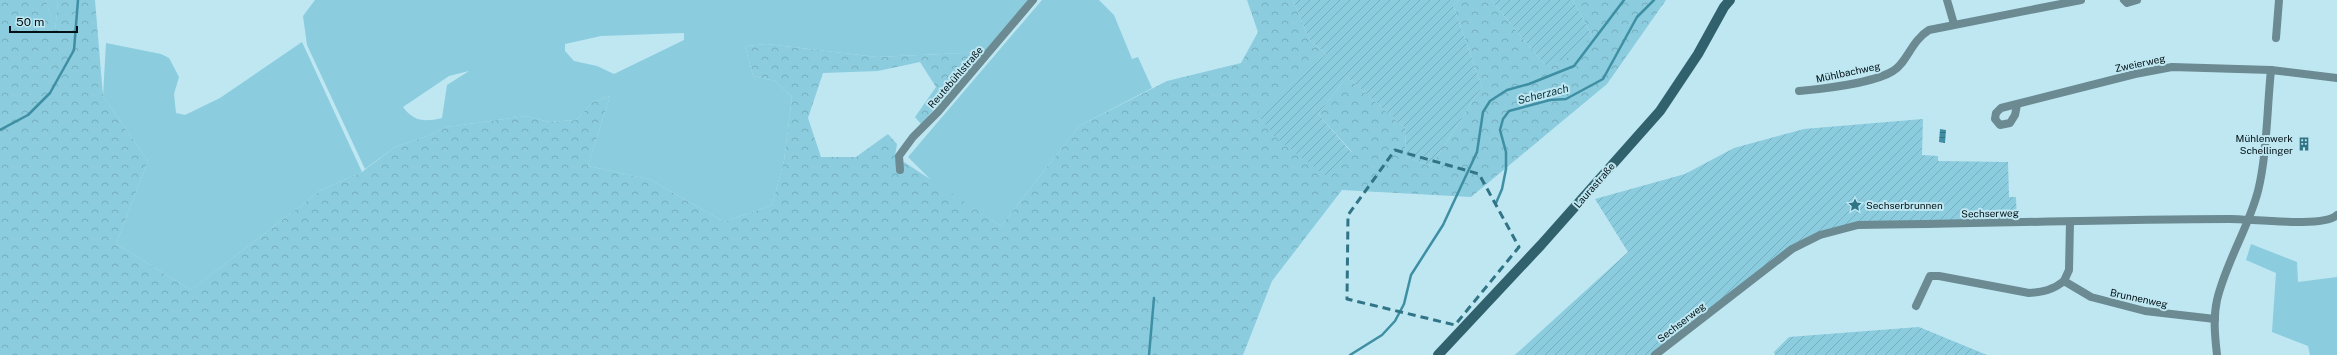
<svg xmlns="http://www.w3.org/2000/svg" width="2337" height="355" viewBox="0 0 2337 355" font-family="'Public Sans',sans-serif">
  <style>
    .grass { fill: #8bccde; fill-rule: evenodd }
    .forest { fill: url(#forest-crowns) }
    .garden { fill: url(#garden-furrows) }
    .water { fill: url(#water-rules) }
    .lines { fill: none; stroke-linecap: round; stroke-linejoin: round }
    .stream { stroke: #3e8fa3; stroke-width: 2.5 }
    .street { stroke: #6b8a92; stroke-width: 8 }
    .secondary { stroke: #30616d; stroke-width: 10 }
    .marked { fill: none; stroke: #317485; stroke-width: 3; stroke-dasharray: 8 5; stroke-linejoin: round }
    .labels { text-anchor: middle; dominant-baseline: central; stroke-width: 4; stroke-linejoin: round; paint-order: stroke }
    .street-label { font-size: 10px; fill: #031115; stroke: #bee7f2 }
    .poi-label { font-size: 10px; fill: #031115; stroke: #bee7f2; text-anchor: end }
    .water-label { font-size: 11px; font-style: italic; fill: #0d343d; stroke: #bee7f2 }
  </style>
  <defs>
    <pattern id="forest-crowns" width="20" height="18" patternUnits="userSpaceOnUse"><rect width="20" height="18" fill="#8bccde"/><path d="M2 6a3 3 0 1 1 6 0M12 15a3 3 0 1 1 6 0" fill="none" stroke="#76aebe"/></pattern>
    <pattern id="garden-furrows" width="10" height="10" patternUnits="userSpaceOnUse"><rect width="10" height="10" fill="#8bccde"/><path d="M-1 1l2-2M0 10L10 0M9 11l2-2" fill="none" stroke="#76aebe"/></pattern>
    <pattern id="water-rules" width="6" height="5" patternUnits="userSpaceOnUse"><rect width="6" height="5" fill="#3e8fa3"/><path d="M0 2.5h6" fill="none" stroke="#327384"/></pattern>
  </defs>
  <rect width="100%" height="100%" fill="#bee7f2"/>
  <!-- grass -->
  <g class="grass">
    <path d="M46 0H58L55 33Z"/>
    <path d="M315 0H1028L985 52 877 57 767 44 745 46 753 76 775 81 792 97 784 161 772 205 724 222 649 179 588 166 610 96 593 102 576 120 549 122 526 116 447 127 430 135 395 147 365 169 307 45 303 16ZM684 33V40L614 74 597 66 574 61 565 51V44L601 36ZM469 71 447 85 442 118C425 122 414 122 403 107L449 76Z"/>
    <path d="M1042 0H1099L1114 15 1132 59 1138 57 1152 88 1079 126 1001 226 933 182 908 157Z"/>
    <path d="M302 42 362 172 321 190 191 290 116 244 148 161 103 96 106 43 161 54 169 58 179 77 174 94 176 113 185 115 220 98Z"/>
    <path d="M2251 244 2297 262 2298 282 2337 277V355H2310L2308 346 2272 332 2276 273 2246 260Z"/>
  </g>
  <!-- forest -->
  <path class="forest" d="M0 0H46L55 32 58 0H95L103 96 148 161 116 244 191 290 321 190 362 172 395 147 430 135 447 127 526 116 549 122 576 120 593 102 610 96 588 166 649 179 724 222 772 205 784 161 792 97 775 81 753 76 745 46 767 44 877 57 985 52 921 124 915 117 936 87 920 62 878 71 823 73 808 118 821 157H856L888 134 897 144 895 156 1001 226 1079 126 1167 81 1241 63 1258 32 1247 0H1293L1309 39 1326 54 1258 113 1352 152 1318 114 1347 77 1405 128 1406 157 1431 166 1482 87 1453 5 1459 0H1491L1545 65 1592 36 1573 0H1666L1607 84 1471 197 1342 190 1272 281 1243 355H0Z"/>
  <!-- garden -->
  <g class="garden">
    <path d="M1293 0H1459L1453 5 1482 87 1431 166 1406 157 1405 128 1347 77 1318 114 1352 153 1327 177 1275 137 1257 113 1326 54 1309 39Z"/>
    <path d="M1491 0H1573L1592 36 1573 56 1545 65Z"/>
    <path d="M1923 119 1922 155 1938 156V161L2008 162 2009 197H2016L2017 223 1859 225 1792 249 1655 355H1515L1628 252 1595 199 1685 174 1734 148 1804 129Z"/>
    <path d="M1919 327 1987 355H1775L1774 352 1789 337Z"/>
  </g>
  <!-- water -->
  <path class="water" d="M1940 129 1946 130 1945 143 1939 142Z"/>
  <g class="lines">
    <!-- stream -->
    <g class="stream">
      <path d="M0 130 28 115 50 93 74 50 78 0"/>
      <path d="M1496 203 1502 189 1506 169V152L1500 130 1503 119 1509 111 1550 100 1566 99 1603 79 1637 17 1654 0"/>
      <path d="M1149 355 1154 298"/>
      <path d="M1350 355 1382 335 1395 321 1404 304 1411 275 1443 225 1477 152 1483 112 1490 101 1507 90 1529 84 1574 66 1624 0"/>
    </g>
    <!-- street -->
    <g class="street">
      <path d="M1947 0 1954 24"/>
      <path d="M2124 0 2127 3 2137 0"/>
      <path d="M2276 38 2279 0"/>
      <path d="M1799 91C1821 89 1874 83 1893 71 1907 63 1911 41 1929 30L2081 0"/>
      <path d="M2017 105 2015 115 2010 123 2000 125 1995 119 1996 113 2001 108 2135 74 2172 67 2271 70 2337 78"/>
      <path d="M900 170 899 156 913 137 938 112 1033 0"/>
      <path d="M2064 281 2069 270 2070 222"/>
      <path d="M1916 306 1930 276H1939L2029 293C2043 292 2053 290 2064 281L2091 297 2145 311 2215 319"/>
      <path d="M1655 355 1792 249 1820 235 1858 225C1982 224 2106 219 2230 219 2251 219 2325 228 2337 215"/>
      <path d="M2217 355C2215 337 2213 318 2217 300 2226 262 2248 229 2258 191 2267 155 2267 108 2271 70"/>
    </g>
    <!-- secondary -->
    <path class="secondary" d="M1438 355 1541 245 1660 111 1698 54 1724 7 1730 0"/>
  </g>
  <!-- marked area -->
  <path class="marked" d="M1395 150 1479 174 1519 247 1455 325 1347 299 1348 215Z"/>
  <!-- icons -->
  <defs>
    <g id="building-bare" transform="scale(1.08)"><path d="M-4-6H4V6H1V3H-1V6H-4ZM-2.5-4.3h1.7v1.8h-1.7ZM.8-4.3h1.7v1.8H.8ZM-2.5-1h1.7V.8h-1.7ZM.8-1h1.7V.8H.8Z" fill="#317485" stroke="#bee7f2" stroke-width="2.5" paint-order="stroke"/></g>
    <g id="sight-bare" transform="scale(1.08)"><path d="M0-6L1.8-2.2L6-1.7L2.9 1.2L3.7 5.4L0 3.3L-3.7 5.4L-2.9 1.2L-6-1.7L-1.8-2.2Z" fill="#317485" stroke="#bee7f2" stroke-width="2.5" paint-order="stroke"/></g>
  </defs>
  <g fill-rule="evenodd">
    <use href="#building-bare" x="2304" y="144"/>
    <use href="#sight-bare" x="1855" y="205"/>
  </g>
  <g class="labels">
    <!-- street labels -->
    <g class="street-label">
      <text transform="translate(2140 63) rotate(-12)">Zweierweg</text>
      <text transform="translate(1848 72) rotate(-12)">Mühlbachweg</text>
      <text transform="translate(955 77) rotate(-49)">Reutebühlstraße</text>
      <text transform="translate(1594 185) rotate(-49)">Laurastraße</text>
      <text transform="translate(1990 213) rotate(-1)">Sechserweg</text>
      <text transform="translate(2139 298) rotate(12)">Brunnenweg</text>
      <text transform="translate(1681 322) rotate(-38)">Sechserweg</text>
    </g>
    <!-- poi labels -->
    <g class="poi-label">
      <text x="2293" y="138">Mühlenwerk<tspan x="2293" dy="12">Schellinger</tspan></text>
      <text x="1866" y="205" text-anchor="start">Sechserbrunnen</text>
    </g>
    <!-- water labels -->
    <g class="water-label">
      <text transform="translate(1543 94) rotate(-14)">Scherzach</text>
    </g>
  </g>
  <!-- scale -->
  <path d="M10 26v6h67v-6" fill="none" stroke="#031115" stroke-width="2"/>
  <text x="16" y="26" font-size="12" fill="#031115" stroke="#bee7f2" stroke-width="3" paint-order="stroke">50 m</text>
</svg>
